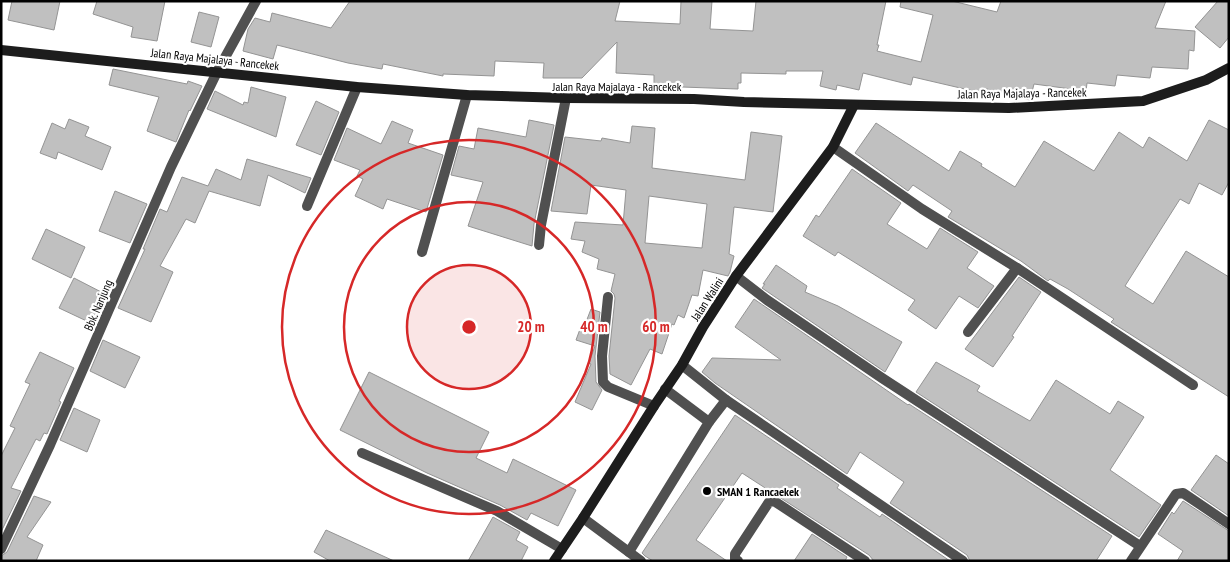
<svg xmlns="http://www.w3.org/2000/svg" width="1230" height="562" viewBox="0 0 1230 562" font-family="'PT Sans Narrow',sans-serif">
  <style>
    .building { fill: #c0c0c0; stroke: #949494; fill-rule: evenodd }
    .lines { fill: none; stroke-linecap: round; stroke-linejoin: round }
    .lane { stroke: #505050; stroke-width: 10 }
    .street { stroke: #505050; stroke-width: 10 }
    .secondary { stroke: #1d1d1d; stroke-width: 10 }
    .ring { fill: none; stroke: #d62828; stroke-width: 2.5 }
    .poi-dot { fill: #000; stroke: #fff; stroke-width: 2 }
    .labels { text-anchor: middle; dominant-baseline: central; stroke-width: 4.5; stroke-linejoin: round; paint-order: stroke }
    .street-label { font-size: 12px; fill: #000; stroke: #fff }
    .poi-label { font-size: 12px; font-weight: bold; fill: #000; stroke: #fff; text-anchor: start }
    .centre { fill: #d62828; stroke: #fff; stroke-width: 2.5 }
    .ring-label { font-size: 15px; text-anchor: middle; font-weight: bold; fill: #d62828; stroke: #fff; stroke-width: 4.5; stroke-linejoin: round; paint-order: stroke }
  </style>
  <rect width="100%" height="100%" fill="#fff"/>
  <!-- building -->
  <g class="building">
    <path d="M12 1H60L54 30 8 20Z"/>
    <path d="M97 1H165L157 41 131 37 133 27 93 14Z"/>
    <path d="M350 1H620L615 21 680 24 681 1H712L710 29 753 31 756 1H886L877 45H879L877 51 921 62 933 15 900 7 901 1H952L997 12 1001 1H1166L1155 28 1195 31 1194 51 1189 50 1188 69 1152 67 1150 78 1117 75 1115 86 1087 83 1086 91 1034 84 1030 100 983 88 982 93 913 77 911 85 863 73 859 90 837 85 836 90 820 86 823 71H786V74L741 73V83H738V89L654 86V75L616 73 617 42 582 78H543L544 63 495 61 494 76 443 74V76L383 64 382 69 348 63 277 45 273 59 243 51 248 29 255 18 270 22 272 13 331 28Z"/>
    <path d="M1218 1H1229V37L1220 48 1195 27Z"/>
    <path d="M199 12 219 17 211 47 191 42Z"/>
    <path d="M113 69 187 84 188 81 202 86 190 111 189 110 176 142 147 131 159 97 109 85Z"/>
    <path d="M251 87 286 97 276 137 207 109 215 91 243 105 244 102 248 103Z"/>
    <path d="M316 101 339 112 321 155 296 145Z"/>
    <path d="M69 119 89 127 85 136 111 147 102 170 58 152 56 159 40 153 52 123 65 129Z"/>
    <path d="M529 120 554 125 534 224 532 246 468 226 483 182 451 175 459 146 474 149 478 128 526 137Z"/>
    <path d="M1209 120 1229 130V182L1222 195 1199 183 1189 204 1180 199 1125 286 1153 304 1186 251 1229 277V397L1111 322 1114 319 1068 289 1050 279 1048 281 1021 261 948 217 952 211 913 185 908 191 855 153 876 123 949 171 960 151 982 164 981 166 1015 187 1044 141 1094 171 1119 132 1143 148 1149 137 1187 161Z"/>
    <path d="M392 121 413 130 408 143 443 155 426 212 387 199 383 209 355 196 363 179 357 176 360 170 334 160 347 128 381 144Z"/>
    <path d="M632 126 655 128 652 168 745 180 751 132 782 136 773 212 734 207 729 254 734 256 730 272 728 276 703 270 698 296 692 295 684 318 678 315 674 325 672 324 662 354 650 349 631 385 610 374 609 356 615 298 614 294 611 291 615 274 597 269 599 259 582 252 585 241 571 239 575 222 623 225 626 190 591 185 587 214 551 211 565 137 601 141 602 138 630 143ZM649 196 707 204 702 248 645 243Z"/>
    <path d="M247 159 311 178 305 193 268 175 260 206 209 191 195 223 186 219 160 266 173 272 151 322 118 308 145 249H143L160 209 167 212 182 177 208 186 216 169 241 180Z"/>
    <path d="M852 169 901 203 887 224 927 249 940 228 978 252 967 268 994 286 978 308 959 296 936 329 908 310 915 300 838 252 835 256 803 236 816 215 819 217Z"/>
    <path d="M115 191 147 204 130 243 99 231Z"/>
    <path d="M46 229 85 247 71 278 32 259Z"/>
    <path d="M776 265 807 286 805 292 838 306 902 342 885 372 762 288 765 284H763Z"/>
    <path d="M1019 277 1041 292 1012 336 1014 337 993 367 965 349Z"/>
    <path d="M74 278 107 295 93 324 59 308Z"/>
    <path d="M754 299 908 405 909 404 1112 536 1096 561H970L967 555 890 503 904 482 860 452 847 474 715 383 702 372 712 358 781 360 735 327Z"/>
    <path d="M591 309 600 312 595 356 596 382 602 390 592 410 575 402 591 364 589 363 595 346 576 340 583 321 586 322Z"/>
    <path d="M103 340 140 357 125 388 90 371Z"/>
    <path d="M40 352 74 368 59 401 61 402 47 434 44 433 40 441 36 439 11 488 21 491 1 532V456L15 428 10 426 30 384 25 382Z"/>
    <path d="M936 362 980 386 977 391 1030 421 1056 380 1110 414 1118 401 1144 417 1110 470 1161 505 1139 537 916 392Z"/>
    <path d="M369 372 489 432 476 458 507 473 513 459 576 490 558 526 531 513 527 520 500 505 427 473 340 430Z"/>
    <path d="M74 408 100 420 87 452 60 440Z"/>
    <path d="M735 415 839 485 837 488 880 517 882 514 950 561H874L869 555 742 473 696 540 727 561H653L645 556 642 553Z"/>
    <path d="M1216 455 1229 464V516L1191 490Z"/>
    <path d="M34 496 51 502 27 537 43 545 36 561H1V556L7 552Z"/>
    <path d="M1183 501 1229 531V561H1177L1183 551 1158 534 1172 512 1174 514Z"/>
    <path d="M493 517 520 532 516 540 528 547 521 561H468Z"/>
    <path d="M326 530 394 561H330L314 552Z"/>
    <path d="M812 534 847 557 845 561H794Z"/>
  </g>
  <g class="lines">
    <!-- lane -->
    <g class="lane">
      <path d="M709 422 726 400"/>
      <path d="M583 518 641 561"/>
      <path d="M629 552 709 422 665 389"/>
      <path d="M738 561 735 559V554L769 502 774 501 865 561"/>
    </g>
    <!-- street -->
    <g class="street">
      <path d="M833 147 922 209 1017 268 1193 385"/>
      <path d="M307 206 357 87"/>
      <path d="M539 245 541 225 566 98"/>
      <path d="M422 252 467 95"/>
      <path d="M736 276 767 300 882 378 1140 546"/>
      <path d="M608 297 602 356 603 382 608 387 654 406"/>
      <path d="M968 332 1017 268"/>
      <path d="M682 365 726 400 963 561"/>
      <path d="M362 453 497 511 562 549"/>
      <path d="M1 549 50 445 171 167 217 72 256 1"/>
      <path d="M1131 561 1176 494 1183 493 1189 497 1229 524"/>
    </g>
    <!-- secondary -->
    <g class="secondary">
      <path d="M1 50 357 87 467 95 566 98 694 99 744 102 1009 108 1143 101 1206 80 1229 68"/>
      <path d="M554 561 583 518 654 406 682 365 703 327 736 276 833 147 854 105"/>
    </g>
  </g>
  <!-- distance rings -->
  <circle cx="469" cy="327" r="62" fill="#d62828" fill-opacity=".12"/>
  <g class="ring">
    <circle cx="469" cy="327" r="62"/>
    <circle cx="469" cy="327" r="125"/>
    <circle cx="469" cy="327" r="187"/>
  </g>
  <!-- markers -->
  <circle class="poi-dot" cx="707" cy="491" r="5"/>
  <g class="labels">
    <!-- street labels -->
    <g class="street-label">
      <text transform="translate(215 59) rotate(6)">Jalan Raya Majalaya - Rancekek</text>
      <text x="617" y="86">Jalan Raya Majalaya - Rancekek</text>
      <text transform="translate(1022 93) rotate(-1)">Jalan Raya Majalaya - Rancekek</text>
      <text transform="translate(707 299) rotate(-57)">Jalan Walini</text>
      <text transform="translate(98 305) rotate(-67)">Bbk. Nanjung</text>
    </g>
    <!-- poi labels -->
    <g class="poi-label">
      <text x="717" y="491">SMAN 1 Rancaekek</text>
    </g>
  </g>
  <circle cx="469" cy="327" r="8" class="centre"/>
  <g class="ring-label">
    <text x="531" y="332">20 m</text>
    <text x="594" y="332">40 m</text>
    <text x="656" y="332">60 m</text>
  </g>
  <!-- border -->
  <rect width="1230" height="562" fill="none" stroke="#000000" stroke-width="5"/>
</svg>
